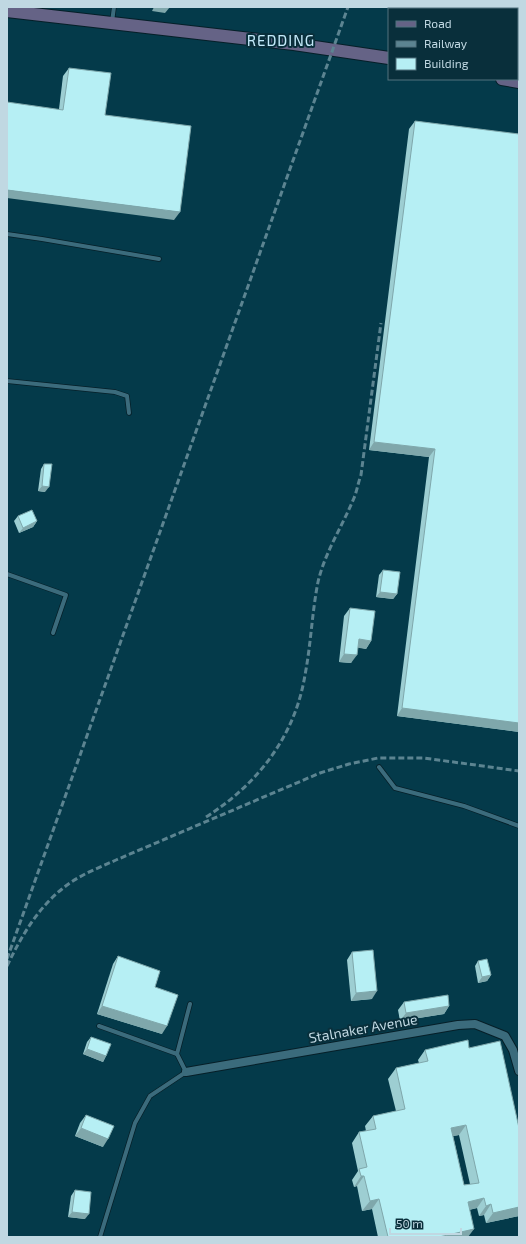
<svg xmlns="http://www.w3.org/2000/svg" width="526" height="1244" viewBox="0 0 526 1244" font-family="'Exo 2',sans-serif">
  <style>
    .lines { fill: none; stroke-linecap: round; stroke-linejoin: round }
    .lane-casing { stroke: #061f28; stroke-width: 5.5 }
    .street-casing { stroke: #061f28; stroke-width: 10 }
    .secondary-casing { stroke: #061f28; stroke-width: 14 }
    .lane { stroke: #3b6b7c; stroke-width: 4 }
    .street { stroke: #3b6b7c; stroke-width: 8 }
    .secondary { stroke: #656386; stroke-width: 12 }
    .rail { stroke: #5c8491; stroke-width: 3; stroke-dasharray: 6 3; stroke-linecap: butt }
    .wall { fill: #9dced2; fill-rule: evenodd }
    .shaded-wall { fill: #7fa7ab }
    .building { fill: #b6eff4; stroke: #7fa7ab; fill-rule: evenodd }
    .labels { text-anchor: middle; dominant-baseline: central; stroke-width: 4; stroke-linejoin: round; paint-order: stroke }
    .street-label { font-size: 14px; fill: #c0d8e2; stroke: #092f3b }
    .neighbourhood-label { font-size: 15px; letter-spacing: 1px; fill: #c4ebfb; stroke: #092f3b }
  </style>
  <rect width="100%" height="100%" fill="#043a4a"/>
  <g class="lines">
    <!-- lane casing -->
    <g class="lane-casing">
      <g id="lane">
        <path d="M112 22 114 7"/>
        <path d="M7 234 42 239 159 259"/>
        <path d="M7 381 115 392 127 396 129 413"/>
        <path d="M7 574 66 595 53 633"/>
        <path d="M379 767 395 788 464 806 519 826"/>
        <path d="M99 1026 177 1054 190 1004"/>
        <path d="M100 1237 135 1123 150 1096 186 1072 177 1054"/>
      </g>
    </g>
    <!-- street casing -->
    <g class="street-casing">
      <path id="street" d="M186 1072 458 1025 475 1024 505 1036 513 1050 519 1071"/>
    </g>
    <!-- secondary casing -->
    <g class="secondary-casing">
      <g id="secondary">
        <path d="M7 11 294 44 389 58"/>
        <path d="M502 79 519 82"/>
      </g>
    </g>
    <!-- lane -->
    <use href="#lane" class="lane"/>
    <!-- street -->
    <use href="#street" class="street"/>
    <!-- secondary -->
    <use href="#secondary" class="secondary"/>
    <!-- rail -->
    <g class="rail">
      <path d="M206 817C258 784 295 736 305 675 311 644 312 612 318 582 325 552 342 527 354 498 357 491 358 483 361 475L381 323"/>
      <path d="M7 959 348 7"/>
      <path d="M7 966C21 937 37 909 62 889 77 876 98 868 116 860L320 773 349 764 378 758H424L519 771"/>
    </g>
  </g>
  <!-- wall -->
  <g class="wall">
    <path d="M69 68 105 115 174 220 59 109 63 76Z"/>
    <path d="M415 121 519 134V732L397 716 429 457 369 450 409 129Z"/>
    <path d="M44 464 45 492 38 491 41 469Z"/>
    <path d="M18 516 37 521 33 527 19 533 14 521Z"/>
    <path d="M383 570 397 594 393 599 376 597 379 575Z"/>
    <path d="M350 608 371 641 366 649 358 647 351 663 339 662 344 616Z"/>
    <path d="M352 952 372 999 351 1001 347 960Z"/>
    <path d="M118 956 155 987 162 1034 97 1014 113 964Z"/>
    <path d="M478 961 491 975 487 981 478 983 475 966Z"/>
    <path d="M404 1002 449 1006 444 1014 400 1021 398 1010Z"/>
    <path d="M91 1037 106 1056 103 1062 83 1054 87 1042Z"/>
    <path d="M469 1048 519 1216 486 1223 484 1215 479 1216 477 1208 469 1210 468 1237H378L372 1209 362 1211 357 1186 354 1187 352 1180 358 1171 352 1143 359 1132 366 1131 365 1126 373 1116 396 1111 388 1079 396 1068 419 1063 418 1060 425 1050ZM459 1135 470 1184 464 1185 453 1136Z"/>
    <path d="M86 1115 103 1147 75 1136 80 1123Z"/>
    <path d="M75 1190 85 1219 68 1217 71 1196Z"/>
  </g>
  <!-- shaded-wall -->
  <g class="shaded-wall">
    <path d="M154 7H170L165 13 152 11Z"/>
    <path d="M7 190 180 212 174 220 7 198Z"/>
    <path d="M374 442 435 449 429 457 369 450Z"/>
    <path d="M42 486 49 487 45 492 38 491Z"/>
    <path d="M37 521 33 527 19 533 23 528Z"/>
    <path d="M380 592 397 594 393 599 376 597Z"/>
    <path d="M359 639 371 641 366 649 353 647Z"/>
    <path d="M344 654 357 655 351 663 339 662Z"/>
    <path d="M402 708 519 723V732L397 716Z"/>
    <path d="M491 975 487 981 478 983 482 977Z"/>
    <path d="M377 991 372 999 351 1001 356 993Z"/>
    <path d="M102 1006 167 1026 162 1034 97 1014Z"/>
    <path d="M449 1006 444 1014 400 1021 406 1013Z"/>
    <path d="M87 1049 106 1056 103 1062 83 1054Z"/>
    <path d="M466 1125 459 1135 444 1138 451 1128Z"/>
    <path d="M81 1128 108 1139 103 1147 75 1136Z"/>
    <path d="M361 1176H364L357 1186 354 1187Z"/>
    <path d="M484 1198 477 1208 460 1212 468 1202Z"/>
    <path d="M379 1199 372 1209 362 1211 370 1201Z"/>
    <path d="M491 1204 484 1215 479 1216 486 1206Z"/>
    <path d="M519 1207V1216L486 1223 493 1213Z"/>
    <path d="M72 1212 89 1214 85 1219 68 1217Z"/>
    <path d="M474 1229 468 1237H439Z"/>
  </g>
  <!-- building -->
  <g class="building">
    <path d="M69 68 111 73 105 115 191 126 180 212 7 190V102L63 110Z"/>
    <path d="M415 121 519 134V723L402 708 435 449 374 442Z"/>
    <path d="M44 464H52L49 487 42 486Z"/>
    <path d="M32 510 37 521 23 528 18 516Z"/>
    <path d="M383 570 400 572 397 594 380 592Z"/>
    <path d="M350 608 375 611 371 641 359 639 357 655 344 654Z"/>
    <path d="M373 950 377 991 356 993 352 952Z"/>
    <path d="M118 956 160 971 155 987 178 995 167 1026 102 1006Z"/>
    <path d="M487 959 491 975 482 977 478 961Z"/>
    <path d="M448 995 449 1006 406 1013 404 1002Z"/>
    <path d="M91 1037 111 1044 106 1056 87 1049Z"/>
    <path d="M468 1040 469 1048 500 1041 519 1128V1207L493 1213 491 1204 486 1206 484 1198 468 1202 474 1229 439 1237H388L379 1199 370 1201 364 1176H361L359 1169 367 1167 359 1132 376 1129 373 1116 405 1109 396 1068 428 1061 425 1050ZM466 1125 479 1183 464 1185 451 1128Z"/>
    <path d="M86 1115 114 1126 108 1139 81 1128Z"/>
    <path d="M75 1190 91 1192 89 1214 72 1212Z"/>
  </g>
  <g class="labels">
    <!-- street labels -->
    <g class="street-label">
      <text transform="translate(363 1028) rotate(-10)">Stalnaker Avenue</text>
    </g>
    <!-- neighbourhood labels -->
    <g class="neighbourhood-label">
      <text x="281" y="40">REDDING</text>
    </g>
  </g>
  <!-- border -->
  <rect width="526" height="1244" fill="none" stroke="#c0d8e2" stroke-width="16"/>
  <!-- legend -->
  <rect x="388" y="8" width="130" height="72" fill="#092f3b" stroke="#52737e"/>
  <rect x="396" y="21" width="20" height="6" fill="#656386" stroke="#52737e"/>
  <text x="424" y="28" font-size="12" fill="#c0d8e2">Road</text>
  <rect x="396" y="41" width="20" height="6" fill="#5c8491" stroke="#52737e"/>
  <text x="424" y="48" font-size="12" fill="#c0d8e2">Railway</text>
  <rect x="396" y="58" width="20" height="12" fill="#b6eff4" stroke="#52737e"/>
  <text x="424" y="68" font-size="12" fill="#c0d8e2">Building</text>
  <!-- scale -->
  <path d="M390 1228v6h71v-6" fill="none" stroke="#c0d8e2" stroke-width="2"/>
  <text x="396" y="1228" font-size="12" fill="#c0d8e2" stroke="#092f3b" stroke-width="3" paint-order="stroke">50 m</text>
</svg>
